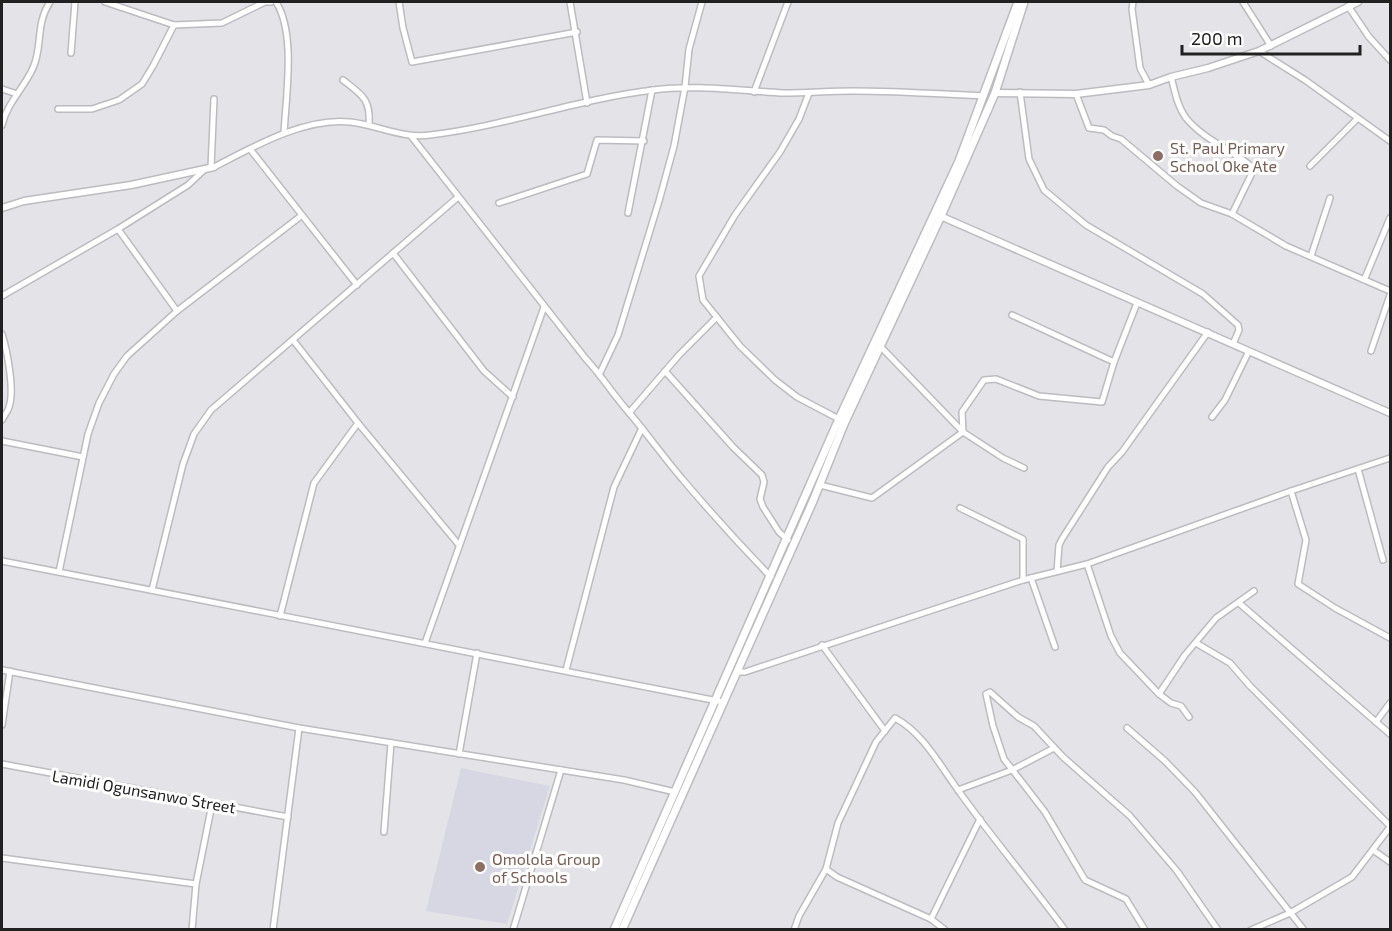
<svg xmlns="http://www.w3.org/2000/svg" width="1392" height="931" viewBox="0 0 1392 931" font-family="'Exo 2',sans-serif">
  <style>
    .built { fill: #d6d7e2 }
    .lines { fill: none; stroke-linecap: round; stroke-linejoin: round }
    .minor-casing { stroke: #bcbcc0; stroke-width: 8 }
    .tertiary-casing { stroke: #bcbcc0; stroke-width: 9 }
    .secondary-casing { stroke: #bcbcc0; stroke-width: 10 }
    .minor { stroke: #fff; stroke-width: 5 }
    .tertiary { stroke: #fff; stroke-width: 6 }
    .secondary { stroke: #fff; stroke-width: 7 }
    .education-dot { fill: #8d6e63; stroke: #fff; stroke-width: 2 }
    .labels { text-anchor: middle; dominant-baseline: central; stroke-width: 6; stroke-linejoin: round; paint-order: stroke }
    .education-label { font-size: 16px; fill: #785e54; stroke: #fff; text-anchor: start }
    .street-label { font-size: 16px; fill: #212122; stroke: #fff }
  </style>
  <rect width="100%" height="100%" fill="#e4e4e8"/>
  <!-- built -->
  <path class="built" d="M461 768 550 786 507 924 426 911Z"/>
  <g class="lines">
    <!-- minor casing -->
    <g class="minor-casing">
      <g id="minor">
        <path d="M105 2 174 25 222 23 265 2H271"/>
        <path d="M276 2C296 33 286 96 284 133"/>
        <path d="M399 2 403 28 412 62 577 32"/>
        <path d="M570 2 587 103"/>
        <path d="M1133 2 1132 9 1140 68 1149 85"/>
        <path d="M1243 2 1271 46"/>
        <path d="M1348 6 1369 37 1390 60"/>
        <path d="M1259 51 1305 80 1390 141"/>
        <path d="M71 53 75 2"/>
        <path d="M1171 77C1175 91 1177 106 1186 118 1203 139 1232 150 1252 167V173L1232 214"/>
        <path d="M343 80C362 95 371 99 369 125"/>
        <path d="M2 89 17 94"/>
        <path d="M754 92 788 2"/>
        <path d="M1020 92 1029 159 1044 190 1086 225 1203 294 1238 325 1239 330 1233 344"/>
        <path d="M809 93 799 119 780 152 735 215 699 276 703 300 740 346 775 380 797 397 839 419"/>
        <path d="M1076 94 1089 128 1104 130 1112 136 1121 139 1177 186 1201 203 1232 214 1286 246 1390 291"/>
        <path d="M58 109H92L119 100 142 84 153 66 174 25"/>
        <path d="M2 125C7 103 24 88 33 68 43 46 35 25 50 2"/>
        <path d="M411 136 586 359C601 375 612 393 626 409 646 432 664 458 684 481 712 514 741 546 771 577"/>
        <path d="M250 149 357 285"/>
        <path d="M1310 166 1358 118"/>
        <path d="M211 167 214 99"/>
        <path d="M214 167C253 147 305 117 350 122 378 125 403 139 430 135 506 126 578 99 653 90 696 84 741 91 784 93 807 93 830 91 853 91 896 91 940 94 984 96"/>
        <path d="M499 203 587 174 597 140 644 141"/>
        <path d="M628 213 652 90"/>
        <path d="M118 229 177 311"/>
        <path d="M393 253 484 371 513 397"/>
        <path d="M1311 256 1330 198"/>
        <path d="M1365 278 1390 218"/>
        <path d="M2 296 118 229 188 185 205 169"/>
        <path d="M1012 315 1114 362"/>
        <path d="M2 334C7 350 15 391 9 407 8 411 4 416 2 420"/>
        <path d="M293 340 358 423 459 545"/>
        <path d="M880 346 963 432 1003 458 1024 468"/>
        <path d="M1371 351 1390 295"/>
        <path d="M665 371 733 447 762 475 764 482 760 499 763 507 779 532 788 540"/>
        <path d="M600 373 618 335 659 201 674 146 685 87 689 49 702 2"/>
        <path d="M629 413 679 355 717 317"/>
        <path d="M1212 417 1225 400 1249 351"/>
        <path d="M963 432 962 412 984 380 996 379 1039 396 1102 402 1114 362 1137 303"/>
        <path d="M2 441 83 457"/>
        <path d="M1358 469 1383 560"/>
        <path d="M820 485 872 498 963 432"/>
        <path d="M1291 491 1306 540 1298 584 1335 608 1390 638"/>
        <path d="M960 508 1023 539V580"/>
        <path d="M2 561 723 702"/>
        <path d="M1087 564 1111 636 1120 653 1159 694 1171 703 1181 706 1189 717"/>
        <path d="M1057 571 1059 545 1062 539 1108 467 1122 452 1208 332"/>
        <path d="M59 572 88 434 99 403 114 374 127 356 177 311 301 216"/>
        <path d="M1031 578 1055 647"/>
        <path d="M152 590 183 464 194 434 211 410 457 198"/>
        <path d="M1239 603 1390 734"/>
        <path d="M280 616 314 483 358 423"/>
        <path d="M425 643 544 307"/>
        <path d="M1196 643 1230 663 1250 686 1390 826"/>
        <path d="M822 645 885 731"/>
        <path d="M2 670 299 728 624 780 675 792"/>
        <path d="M566 670 614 487 642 428"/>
        <path d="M737 672H745L1023 580 1087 564 1291 491 1390 458"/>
        <path d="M1159 694 1185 655 1216 618 1254 591"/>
        <path d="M1376 722 1390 703"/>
        <path d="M2 725 10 671"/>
        <path d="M1127 728 1165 761 1195 792 1304 930"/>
        <path d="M459 754 477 653"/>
        <path d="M2 764 288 817"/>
        <path d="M958 790 1012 770 1054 748"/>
        <path d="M384 832 391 743"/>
        <path d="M1373 850 1390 862"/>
        <path d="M2 858 196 884"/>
        <path d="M931 919 980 819"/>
        <path d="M192 930 196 884 212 804"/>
        <path d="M273 930 299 728"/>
        <path d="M513 930 561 770"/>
        <path d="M794 930 799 916 826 869"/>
        <path d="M945 930 931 919 837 877 826 869 838 823 876 742 895 718C923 733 939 764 958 790 992 838 1030 882 1065 930"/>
        <path d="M1145 930 1126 899 1085 880 1045 812 1004 759 993 726 986 694 990 692 1018 717 1034 726 1063 757 1130 816 1177 871 1218 930"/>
        <path d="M1251 930 1290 913 1352 877 1390 827"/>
      </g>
    </g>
    <!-- tertiary casing -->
    <g class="tertiary-casing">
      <g id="tertiary">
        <path d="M995 93 1076 94 1149 85 1171 77 1208 68 1259 51 1358 2"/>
        <path d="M2 208 24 201 131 185 214 167"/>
        <path d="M938 215 1390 413"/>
      </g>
    </g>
    <!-- secondary casing -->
    <g class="secondary-casing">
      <g id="secondary">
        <path d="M614 930 839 419 959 161 1018 2"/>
        <path d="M622 930 813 501 844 424 941 216 995 93 1024 2"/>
      </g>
    </g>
    <!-- minor -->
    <use href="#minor" class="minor"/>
    <!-- tertiary -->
    <use href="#tertiary" class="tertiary"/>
    <!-- secondary -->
    <use href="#secondary" class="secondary"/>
  </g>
  <!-- markers -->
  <g class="education-dot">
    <circle cx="1158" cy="156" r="6"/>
    <circle cx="480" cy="867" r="6"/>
  </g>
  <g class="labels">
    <!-- education labels -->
    <g class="education-label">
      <text x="1170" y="147">St. Paul Primary<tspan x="1170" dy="18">School Oke Ate</tspan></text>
      <text x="492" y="858">Omolola Group<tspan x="492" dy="18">of Schools</tspan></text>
    </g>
    <!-- street labels -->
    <g class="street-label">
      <text transform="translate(144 791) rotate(10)">Lamidi Ogunsanwo Street</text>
    </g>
  </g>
  <!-- border -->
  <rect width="1392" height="931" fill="none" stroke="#212122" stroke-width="6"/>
  <!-- scale -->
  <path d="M1182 45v9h178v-9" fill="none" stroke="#212122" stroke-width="3"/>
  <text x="1191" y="45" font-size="18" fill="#212122" stroke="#ffffff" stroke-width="4.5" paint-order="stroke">200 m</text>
</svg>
